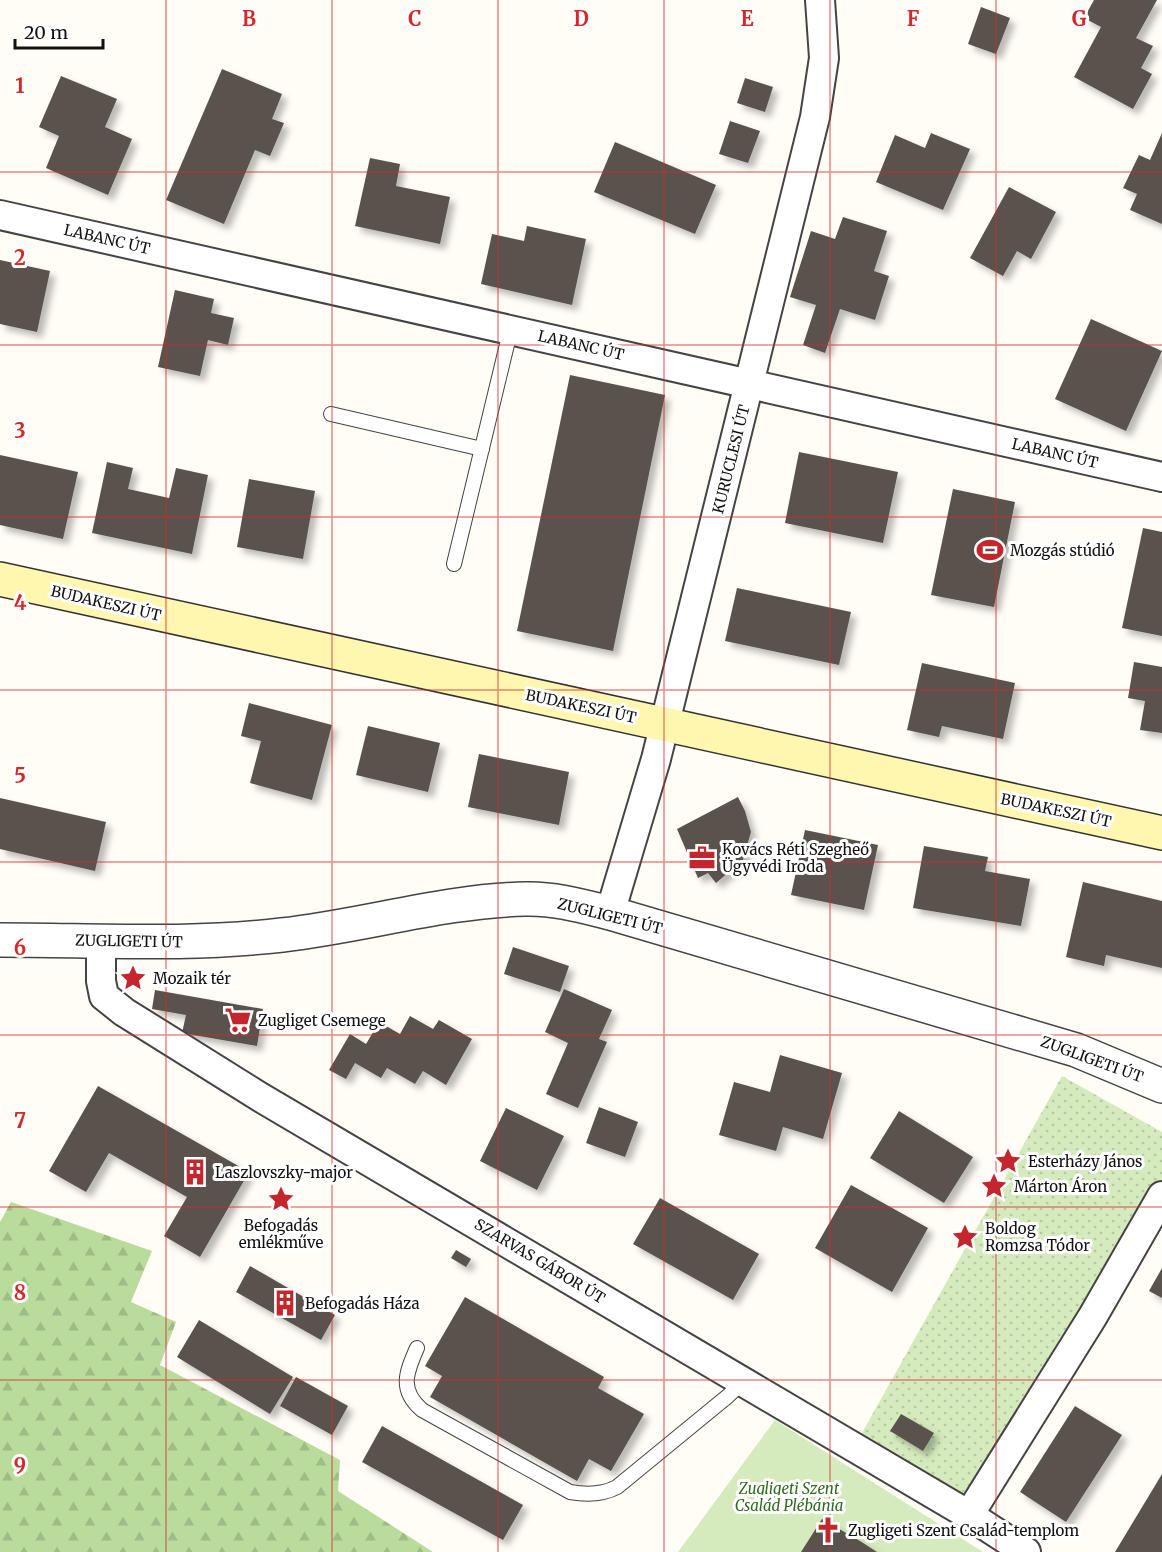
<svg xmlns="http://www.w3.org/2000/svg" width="1162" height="1552" viewBox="0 0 1162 1552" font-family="Merriweather,serif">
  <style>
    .forest { fill: url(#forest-firs) }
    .park { fill: url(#park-dots) }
    .garden { fill: #d5ebbd }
    .building { fill: #5a524d; filter: url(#shadow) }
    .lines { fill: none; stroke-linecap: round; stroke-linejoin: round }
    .service-casing { stroke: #444; stroke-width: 16 }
    .minor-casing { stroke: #444; stroke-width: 32 }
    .tertiary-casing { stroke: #444; stroke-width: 36 }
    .secondary-casing { stroke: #333; stroke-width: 36 }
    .service { stroke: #fff; stroke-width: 14 }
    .minor { stroke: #fff; stroke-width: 28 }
    .tertiary { stroke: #fff; stroke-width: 33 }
    .secondary { stroke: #fff6b0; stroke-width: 33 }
    .grid { fill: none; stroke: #d62828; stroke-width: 1.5; stroke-opacity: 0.55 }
    .labels { text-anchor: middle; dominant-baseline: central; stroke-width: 6; stroke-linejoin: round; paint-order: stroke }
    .street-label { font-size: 15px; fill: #111; stroke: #fff }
    .poi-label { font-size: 15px; fill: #111; stroke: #fff; text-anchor: start }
    .park-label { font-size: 15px; font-style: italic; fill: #2f6b1f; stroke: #fff }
    .grid-label { font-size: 20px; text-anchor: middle; font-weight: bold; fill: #d62828; stroke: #fff; stroke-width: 6; stroke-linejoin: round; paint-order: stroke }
  </style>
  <defs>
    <pattern id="forest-firs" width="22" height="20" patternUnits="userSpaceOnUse" patternTransform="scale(1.5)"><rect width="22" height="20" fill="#b9dc9c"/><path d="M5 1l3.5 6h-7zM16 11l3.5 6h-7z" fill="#9ebc85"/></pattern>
    <pattern id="park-dots" width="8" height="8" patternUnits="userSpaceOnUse" patternTransform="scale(1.5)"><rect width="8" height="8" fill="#d5ebbd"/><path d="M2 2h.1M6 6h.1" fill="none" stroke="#b6c8a1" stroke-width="1.8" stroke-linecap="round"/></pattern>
    <filter id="shadow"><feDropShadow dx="5.5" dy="5.5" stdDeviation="3" flood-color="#0004"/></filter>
  </defs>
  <rect width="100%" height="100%" fill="#fffdf5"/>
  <!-- forest -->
  <path class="forest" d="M11 1202 152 1251 131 1302 176 1322 160 1365 340 1460 338 1491 433 1552H0V1222Z"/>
  <!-- park -->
  <path class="park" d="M1062 1076 1162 1132V1184L969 1515 854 1447Z"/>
  <!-- garden -->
  <path class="garden" d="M775 1420 983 1552H678Z"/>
  <!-- building -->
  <g class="building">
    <path d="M1094 0H1157L1136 38 1153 46 1141 68 1152 74 1133 109 1074 77 1101 27 1084 18Z"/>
    <path d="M981 7 1010 18 996 54 968 44Z"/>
    <path d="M222 69 282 94 272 119 284 123 270 156 255 150 224 224 166 200Z"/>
    <path d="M61 76 117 99 105 127 132 139 108 195 46 168 59 136 39 127Z"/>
    <path d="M745 78 773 87 765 112 737 103Z"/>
    <path d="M730 121 760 131 748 163 719 154Z"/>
    <path d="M931 133 970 149 943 210 876 182 895 135 925 148Z"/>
    <path d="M1162 133V224L1130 210 1137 194 1123 188 1139 155 1150 160Z"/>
    <path d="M615 142 716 185 695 234 594 192Z"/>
    <path d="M370 158 400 164 396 186 450 197 440 244 355 226Z"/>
    <path d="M1009 187 1056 212 1031 259 1017 251 1003 276 970 258Z"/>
    <path d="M843 217 887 231 874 271 889 276 875 320 840 309 825 353 803 345 816 305 790 297 811 231 835 239Z"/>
    <path d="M527 226 586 239 572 305 481 284 492 234 524 241Z"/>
    <path d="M0 260 50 271 37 332 0 324Z"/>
    <path d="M175 290 214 299 211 313 234 318 228 345 208 340 200 376 158 367Z"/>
    <path d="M1091 319 1162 351 1126 431 1055 399Z"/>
    <path d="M570 375 665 395 613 651 517 631Z"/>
    <path d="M799 452 898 472 883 543 785 523Z"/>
    <path d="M0 455 78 472 63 539 0 525Z"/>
    <path d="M107 462 133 468 128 489 169 498 176 468 208 475 192 554 92 533Z"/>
    <path d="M249 479 315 491 303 559 237 547Z"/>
    <path d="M953 489 1015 502 994 607 931 595Z"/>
    <path d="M1143 528 1162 532V636L1122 628Z"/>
    <path d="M737 588 851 612 839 665 725 641Z"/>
    <path d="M1134 662 1162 667V733L1140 730 1145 701 1128 698Z"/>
    <path d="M922 663 1015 683 1003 739 942 726 939 737 907 730Z"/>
    <path d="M249 703 332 725 312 800 250 783 261 741 241 736Z"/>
    <path d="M368 726 440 743 428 792 356 775Z"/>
    <path d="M479 754 569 772 559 825 468 807Z"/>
    <path d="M738 797 745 811 751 832 743 860 716 883 708 873 698 878 677 829Z"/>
    <path d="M0 798 106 822 95 871 0 849Z"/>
    <path d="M805 830 878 845 864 910 791 895Z"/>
    <path d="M924 846 988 857 985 871 1030 879 1021 926 913 908Z"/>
    <path d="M1083 882 1162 901V968L1106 955 1104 966 1066 957Z"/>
    <path d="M513 947 569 966 560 992 504 974Z"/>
    <path d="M564 989 612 1010 599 1039 607 1042 578 1108 546 1094 568 1043 545 1032Z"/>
    <path d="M155 990 263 1009 257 1046 182 1033 186 1015 152 1009Z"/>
    <path d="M410 1016 433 1029 439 1020 472 1039 446 1085 423 1071 415 1084 387 1068 381 1078 355 1063 346 1079 329 1070 350 1034 366 1044 379 1022 400 1034Z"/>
    <path d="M780 1055 842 1073 823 1139 783 1127 776 1151 719 1135 734 1082 770 1092Z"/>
    <path d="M98 1086 249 1172 200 1257 164 1236 187 1197 109 1153 86 1192 49 1171Z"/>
    <path d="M599 1107 638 1122 625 1157 586 1143Z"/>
    <path d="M506 1108 564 1136 537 1190 480 1161Z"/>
    <path d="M899 1111 973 1157 944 1203 870 1158Z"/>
    <path d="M851 1185 928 1228 892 1292 815 1248Z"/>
    <path d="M660 1198 759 1254 733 1300 633 1244Z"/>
    <path d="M456 1250 471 1259 466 1267 451 1258Z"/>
    <path d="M250 1266 335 1315 321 1340 236 1292Z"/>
    <path d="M1162 1268V1298L1149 1291Z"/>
    <path d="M465 1297 604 1377 598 1388 644 1414 611 1471 589 1459 577 1481 430 1397 442 1376 425 1366Z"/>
    <path d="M199 1320 293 1377 270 1414 177 1357Z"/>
    <path d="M296 1377 348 1406 332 1435 280 1406Z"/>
    <path d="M1075 1406 1122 1435 1066 1522 1020 1492Z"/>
    <path d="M901 1414 934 1433 923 1451 890 1431Z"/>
    <path d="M382 1426 523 1505 503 1540 362 1462Z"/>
    <path d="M1162 1474V1552H1115Z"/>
    <path d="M822 1519 860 1541 877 1552H801Z"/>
  </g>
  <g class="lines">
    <!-- service casing -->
    <g class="service-casing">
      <g id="service">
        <path d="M331 414 482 449"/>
        <path d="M454 564 511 328"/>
        <path d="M417 1348C406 1373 399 1390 422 1410L570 1492C587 1495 602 1495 617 1487L728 1396 743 1382"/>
      </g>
    </g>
    <!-- minor casing -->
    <g class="minor-casing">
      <g id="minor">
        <path d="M0 215C388 301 775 389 1162 477"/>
        <path d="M610 913 656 759 815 117 824 58 820 0"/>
        <path d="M101 940V981L104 996 124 1012 260 1097 969 1515 1026 1552"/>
        <path d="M969 1515 1093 1316 1162 1196"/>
      </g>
    </g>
    <!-- tertiary casing -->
    <g class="tertiary-casing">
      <path id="tertiary" d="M0 940C94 940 189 946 282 935 363 926 443 901 525 899 553 898 582 906 610 913L1076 1050 1162 1086"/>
    </g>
    <!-- secondary casing -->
    <g class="secondary-casing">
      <path id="secondary" d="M0 579 1162 833"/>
    </g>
    <!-- service -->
    <use href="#service" class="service"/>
    <!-- minor -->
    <use href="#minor" class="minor"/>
    <!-- tertiary -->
    <use href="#tertiary" class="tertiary"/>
    <!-- secondary -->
    <use href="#secondary" class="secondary"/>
  </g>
  <!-- grid -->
  <path class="grid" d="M166 0V1552M332 0V1552M498 0V1552M664 0V1552M830 0V1552M996 0V1552M0 172H1162M0 345H1162M0 517H1162M0 690H1162M0 862H1162M0 1035H1162M0 1207H1162M0 1380H1162"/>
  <!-- icons -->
  <defs>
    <g id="stadium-bare" transform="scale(2.07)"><path d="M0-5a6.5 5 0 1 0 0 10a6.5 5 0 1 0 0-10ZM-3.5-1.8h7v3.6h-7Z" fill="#c4262e" stroke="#fff" stroke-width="2.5" paint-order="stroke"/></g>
    <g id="office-bare" transform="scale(2.07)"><path d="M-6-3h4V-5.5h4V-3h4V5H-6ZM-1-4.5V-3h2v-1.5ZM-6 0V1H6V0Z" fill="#c4262e" stroke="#fff" stroke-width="2.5" paint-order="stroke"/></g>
    <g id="sight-bare" transform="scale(2.07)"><path d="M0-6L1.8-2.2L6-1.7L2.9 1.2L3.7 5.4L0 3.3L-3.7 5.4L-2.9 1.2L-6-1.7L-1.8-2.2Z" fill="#c4262e" stroke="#fff" stroke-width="2.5" paint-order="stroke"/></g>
    <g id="supermarket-bare" transform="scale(2.07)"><path d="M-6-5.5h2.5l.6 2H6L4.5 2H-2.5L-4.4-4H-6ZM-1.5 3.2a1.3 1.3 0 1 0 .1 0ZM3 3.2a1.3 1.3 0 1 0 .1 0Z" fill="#c4262e" stroke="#fff" stroke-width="2.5" paint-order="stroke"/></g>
    <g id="building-bare" transform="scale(2.07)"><path d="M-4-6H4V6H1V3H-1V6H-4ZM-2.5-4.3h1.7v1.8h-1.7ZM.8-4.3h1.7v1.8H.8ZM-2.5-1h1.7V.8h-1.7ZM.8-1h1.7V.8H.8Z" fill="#c4262e" stroke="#fff" stroke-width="2.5" paint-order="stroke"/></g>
    <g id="church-bare" transform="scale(2.07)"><path d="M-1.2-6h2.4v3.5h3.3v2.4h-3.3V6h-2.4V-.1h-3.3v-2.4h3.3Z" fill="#c4262e" stroke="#fff" stroke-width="2.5" paint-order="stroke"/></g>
  </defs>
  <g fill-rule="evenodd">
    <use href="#stadium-bare" x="990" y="550"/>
    <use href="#office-bare" x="702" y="858"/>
    <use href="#sight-bare" x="133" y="978"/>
    <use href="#supermarket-bare" x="238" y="1020"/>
    <use href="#sight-bare" x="1008" y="1161"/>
    <use href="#building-bare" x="195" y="1172"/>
    <use href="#sight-bare" x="994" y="1186"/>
    <use href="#sight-bare" x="281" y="1199"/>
    <use href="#sight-bare" x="965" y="1237"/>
    <use href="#building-bare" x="285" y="1303"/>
    <use href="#church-bare" x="828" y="1530"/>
  </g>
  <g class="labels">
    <!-- street labels -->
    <g class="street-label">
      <text transform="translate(107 239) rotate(13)">LABANC ÚT</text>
      <text transform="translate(581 345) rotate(13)">LABANC ÚT</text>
      <text transform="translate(1055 453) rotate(13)">LABANC ÚT</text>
      <text transform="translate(731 459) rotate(-76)">KURUCLESI ÚT</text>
      <text transform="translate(106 603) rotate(13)">BUDAKESZI ÚT</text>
      <text transform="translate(581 706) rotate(12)">BUDAKESZI ÚT</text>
      <text transform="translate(1056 810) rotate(12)">BUDAKESZI ÚT</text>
      <text transform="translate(610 916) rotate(14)">ZUGLIGETI ÚT</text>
      <text transform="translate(129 941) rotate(1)">ZUGLIGETI ÚT</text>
      <text transform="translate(1092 1059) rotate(20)">ZUGLIGETI ÚT</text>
      <text transform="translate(540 1261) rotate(31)">SZARVAS GÁBOR ÚT</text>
    </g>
    <!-- poi labels -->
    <g class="poi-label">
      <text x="1010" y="550">Mozgás stúdió</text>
      <text x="722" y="849">Kovács Réti Szegheő<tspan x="722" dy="17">Ügyvédi Iroda</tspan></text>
      <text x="153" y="978">Mozaik tér</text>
      <text x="258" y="1020">Zugliget Csemege</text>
      <text x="1028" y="1161">Esterházy János</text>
      <text x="215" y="1172">Laszlovszky-major</text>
      <text x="1014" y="1186">Márton Áron</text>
      <text x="281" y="1225" text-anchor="middle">Befogadás<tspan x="281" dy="17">emlékműve</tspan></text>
      <text x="985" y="1228">Boldog<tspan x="985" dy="17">Romzsa Tódor</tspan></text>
      <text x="305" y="1303">Befogadás Háza</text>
      <text x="848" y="1530">Zugligeti Szent Család-templom</text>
    </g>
    <!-- park labels -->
    <g class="park-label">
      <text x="789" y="1488">Zugligeti Szent<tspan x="789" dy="17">Család Plébánia</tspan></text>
    </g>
  </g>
  <g class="grid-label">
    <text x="249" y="26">B</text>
    <text x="415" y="26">C</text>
    <text x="581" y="26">D</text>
    <text x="747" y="26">E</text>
    <text x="913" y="26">F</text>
    <text x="1079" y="26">G</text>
    <text x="20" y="93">1</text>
    <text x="20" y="265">2</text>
    <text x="20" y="438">3</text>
    <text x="20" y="610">4</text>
    <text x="20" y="783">5</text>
    <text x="20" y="955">6</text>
    <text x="20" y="1128">7</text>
    <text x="20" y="1300">8</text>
    <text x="20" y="1473">9</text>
  </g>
  <!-- scale -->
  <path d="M15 39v9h88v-9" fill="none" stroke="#111111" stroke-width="3"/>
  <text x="24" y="39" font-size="18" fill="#111111" stroke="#ffffff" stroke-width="4.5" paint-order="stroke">20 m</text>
</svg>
